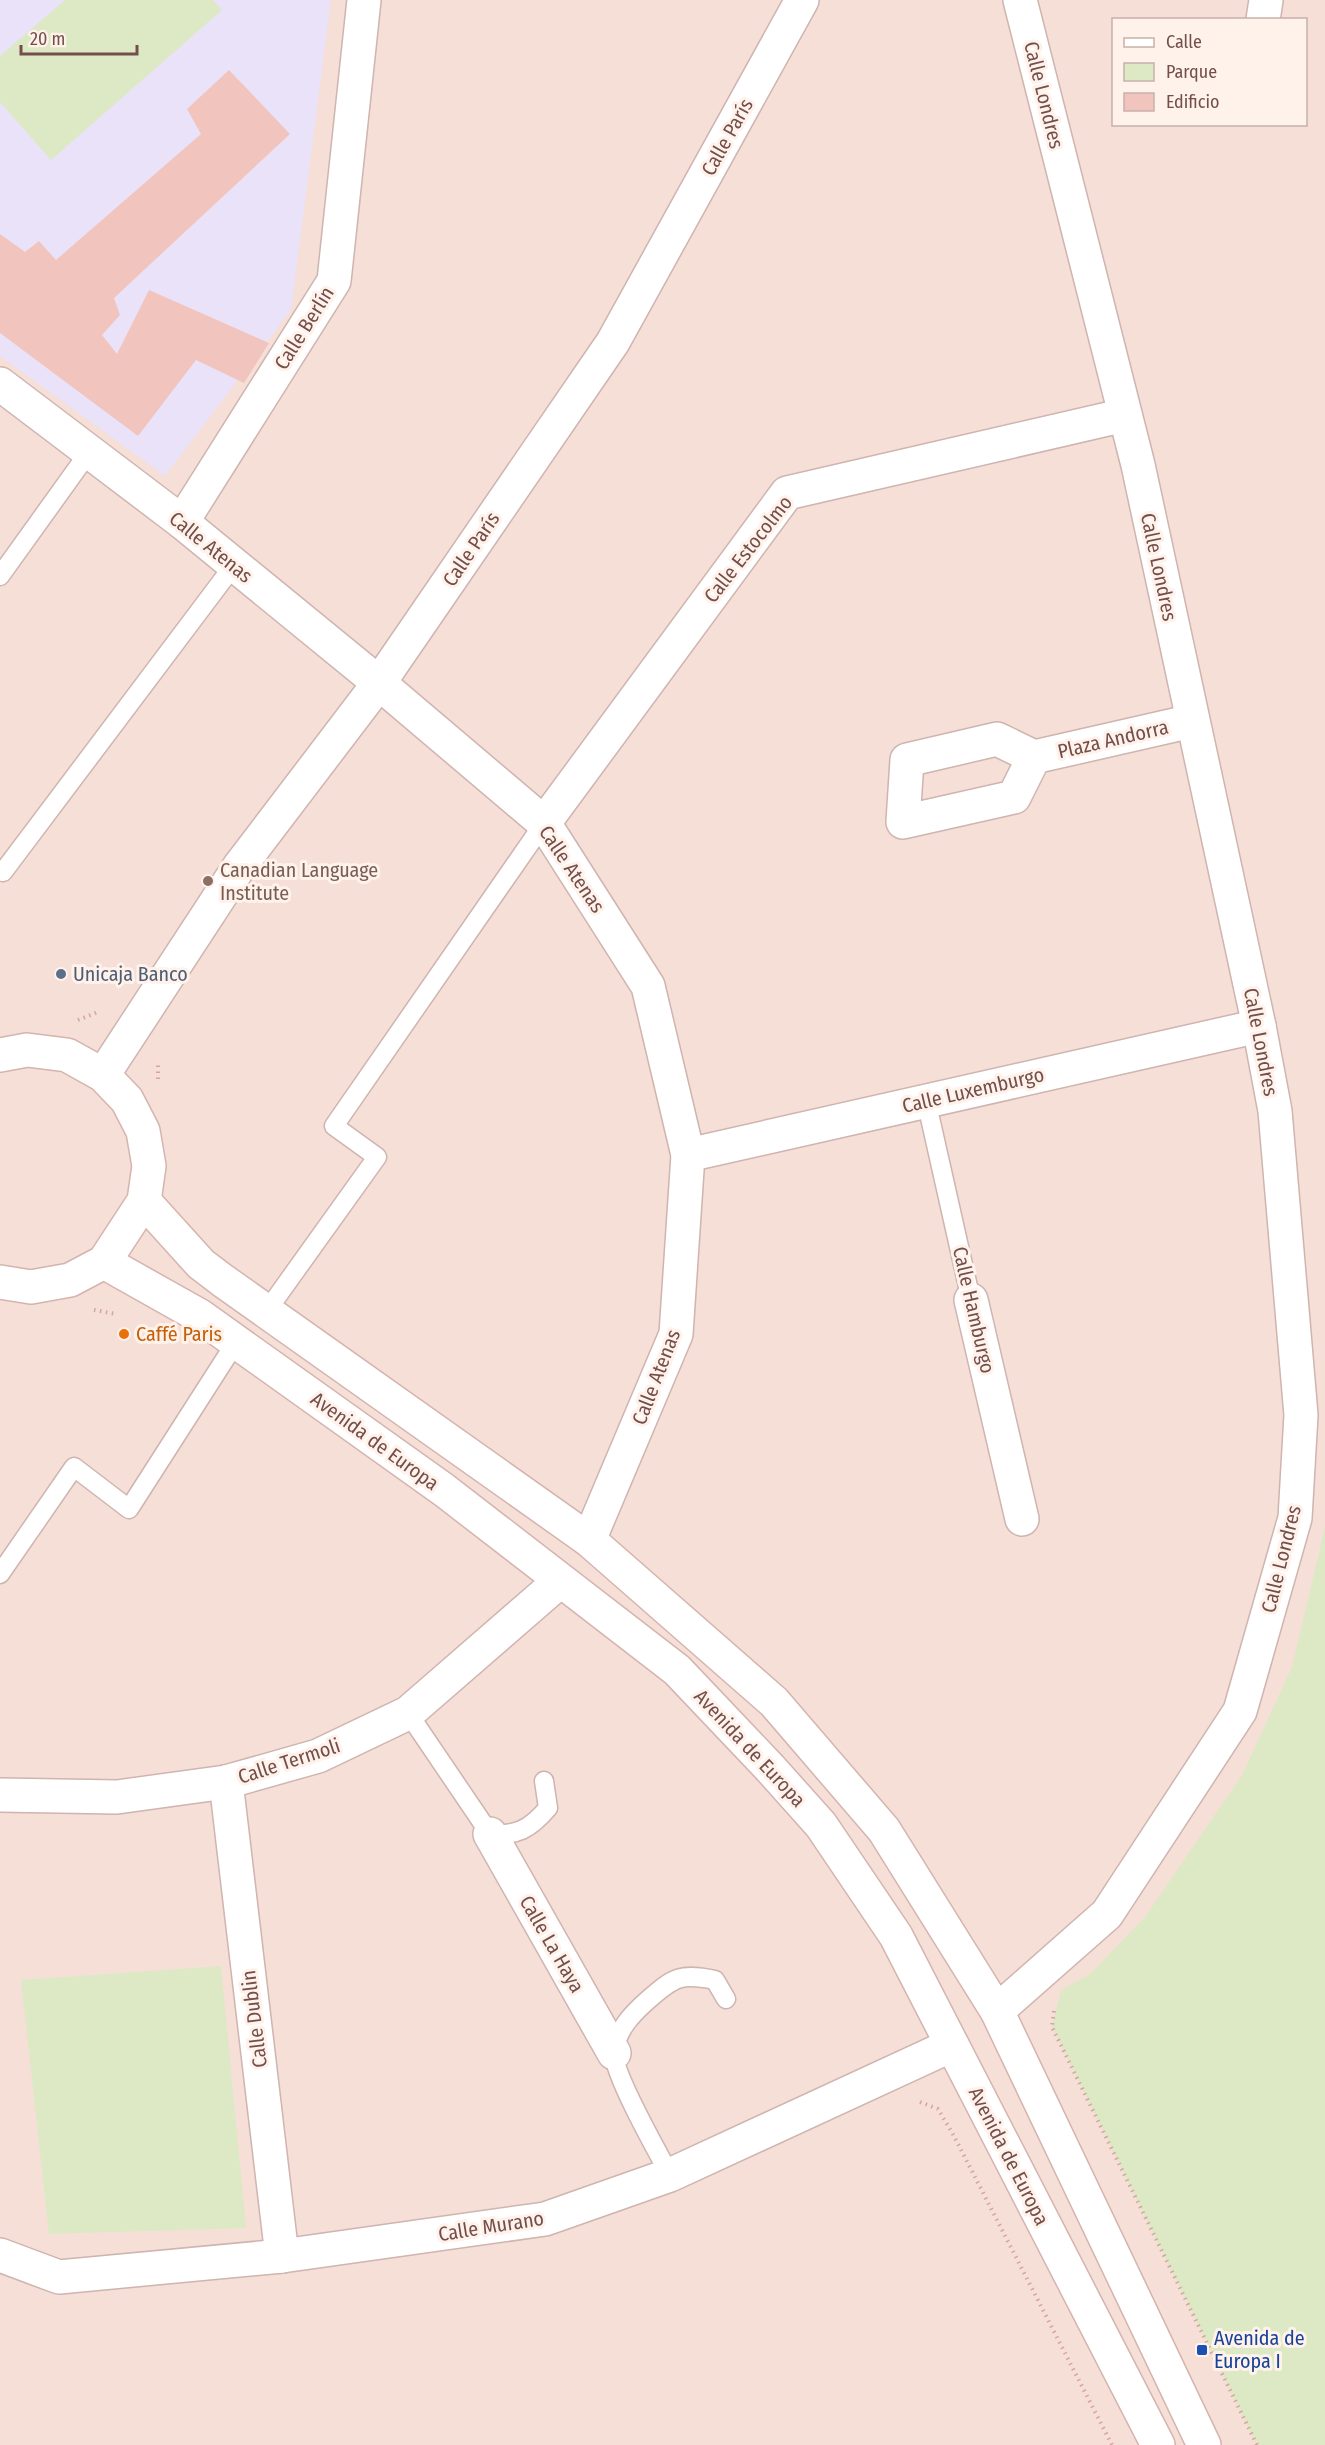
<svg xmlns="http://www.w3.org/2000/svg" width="1325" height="2445" viewBox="0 0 1325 2445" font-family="'Fira Sans Condensed',sans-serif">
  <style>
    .residential { fill: #f5dfd7; fill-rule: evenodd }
    .education { fill: #eae2f8 }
    .green { fill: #dde9c4 }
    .building { fill: #f1c4bd }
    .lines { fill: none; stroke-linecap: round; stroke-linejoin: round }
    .lane-casing { stroke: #cfb4af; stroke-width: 21 }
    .street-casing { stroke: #cfb4af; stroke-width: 36 }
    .secondary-casing { stroke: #d5b4ae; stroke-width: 36 }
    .path { stroke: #d5a6a1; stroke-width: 4; stroke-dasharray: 1.5 4.5; stroke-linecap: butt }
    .lane { stroke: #fff; stroke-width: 18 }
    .street { stroke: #fff; stroke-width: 33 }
    .secondary { stroke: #fff; stroke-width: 33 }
    .education-dot { fill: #8d6e63; stroke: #fff2eb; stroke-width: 2 }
    .service-dot { fill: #5c6f8a; stroke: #fff2eb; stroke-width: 2 }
    .food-dot { fill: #e8710a; stroke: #fff2eb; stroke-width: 2 }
    .transit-dot { fill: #1a4fb4; stroke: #fff2eb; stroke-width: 2 }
    .labels { text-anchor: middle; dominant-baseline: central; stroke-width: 6; stroke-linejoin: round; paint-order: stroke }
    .street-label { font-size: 20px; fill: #744e4b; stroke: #fff2eb }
    .education-label { font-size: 20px; fill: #785e54; stroke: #fff2eb; text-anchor: start }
    .service-label { font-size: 20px; fill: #4e5e75; stroke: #fff2eb; text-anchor: start }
    .food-label { font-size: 20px; fill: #c56008; stroke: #fff2eb; text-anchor: start }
    .transit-label { font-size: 20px; fill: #164399; stroke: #fff2eb; text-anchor: start }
  </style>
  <rect width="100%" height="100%" fill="#fcede5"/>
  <!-- residential -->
  <path class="residential" d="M0 0H1325V2445H0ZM1114 20H1306V124H1114Z"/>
  <!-- education -->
  <path class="education" d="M0 0H331L291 310 165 476 0 356Z"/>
  <!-- green -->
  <g class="green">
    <path d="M65 0H213L222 10 51 160 0 102V56Z"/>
    <path d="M1325 1527V2445H1257L1052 2027 1061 1990 1090 1974 1145 1917 1242 1775 1292 1667Z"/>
    <path d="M221 1966 246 2228 49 2234 21 1980Z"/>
  </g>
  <!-- building -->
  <path class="building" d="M229 70 290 134 114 298 120 315 102 335 117 354 149 290 269 343 244 383 196 360 138 436 0 333V234L25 252 39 241 56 260 201 134 187 109Z"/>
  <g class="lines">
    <!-- lane casing -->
    <g class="lane-casing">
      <g id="lane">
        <path d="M0 576 89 452"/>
        <path d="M0 870 3 872 234 565"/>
        <path d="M926 1100 971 1300"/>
        <path d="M266 1312 377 1157 334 1126 544 823"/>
        <path d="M0 1574 74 1467 129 1509 236 1342"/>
        <path d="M408 1713 490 1834C517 1836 530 1829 548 1808L544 1781"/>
        <path d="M670 2175C658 2153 613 2073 614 2053 616 2030 633 2013 649 1999 674 1977 681 1973 715 1980L726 1999"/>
      </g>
    </g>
    <!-- street casing -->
    <g class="street-casing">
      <g id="street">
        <path d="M1263 20 1266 0"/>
        <path d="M0 384 182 522 379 683 544 823 648 986 688 1155 676 1334 589 1540"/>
        <path d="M182 522 334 281 364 0"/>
        <path d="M1034 757 997 739 907 760 903 822 1014 797 1034 757 1192 721"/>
        <path d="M544 823 787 493 1125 415"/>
        <path d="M103 1075 239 867 379 683 613 342 802 0"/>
        <path d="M688 1155 1259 1026"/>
        <path d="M971 1300 1022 1519"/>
        <path d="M226 1782 282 2256"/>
        <path d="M0 1795 117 1797 226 1782 318 1756 408 1713 560 1581"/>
        <path d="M490 1834 614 2053"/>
        <path d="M997 2011 1107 1914 1240 1711 1295 1518 1301 1415 1275 1111 1259 1026 1138 465 1020 0"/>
        <path d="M0 2255 59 2277 282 2256 545 2219 670 2175 952 2045"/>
      </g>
    </g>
    <!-- secondary casing -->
    <g class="secondary-casing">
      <g id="secondary">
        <path d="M0 1055 27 1050 67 1055 103 1075 127 1100 143 1131 149 1166 144 1201 104 1262 70 1280 31 1287 0 1282"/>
        <path d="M144 1201 201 1264 222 1280 589 1540 774 1702 884 1830 997 2011 1204 2445"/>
        <path d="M104 1262 200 1316 444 1490 677 1670 770 1768 821 1825 896 1936 1158 2445"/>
      </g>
    </g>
    <!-- path -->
    <g class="path">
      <path d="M78 1020 98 1012"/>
      <path d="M158 1079V1063"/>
      <path d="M94 1310 116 1314"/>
      <path d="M1054 2011 1052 2027 1257 2445"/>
      <path d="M920 2102 938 2109 954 2136 1112 2445"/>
    </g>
    <!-- lane -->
    <use href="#lane" class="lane"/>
    <!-- street -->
    <use href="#street" class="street"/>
    <!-- secondary -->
    <use href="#secondary" class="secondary"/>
  </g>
  <!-- markers -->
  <circle class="education-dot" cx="208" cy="881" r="6"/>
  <circle class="service-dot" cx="61" cy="974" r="6"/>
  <circle class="food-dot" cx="124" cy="1334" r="6"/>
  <rect class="transit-dot" x="1196" y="2344" width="12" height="12" rx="3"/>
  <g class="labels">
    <!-- street labels -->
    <g class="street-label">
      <text transform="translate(1044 95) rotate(76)">Calle Londres</text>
      <text transform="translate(727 137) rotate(-61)">Calle París</text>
      <text transform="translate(304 328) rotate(-58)">Calle Berlín</text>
      <text transform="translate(211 547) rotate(39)">Calle Atenas</text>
      <text transform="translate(471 549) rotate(-56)">Calle París</text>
      <text transform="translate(748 549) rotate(-52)">Calle Estocolmo</text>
      <text transform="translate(1159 567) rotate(78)">Calle Londres</text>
      <text transform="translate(1113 739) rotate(-13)">Plaza Andorra</text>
      <text transform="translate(572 869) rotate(56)">Calle Atenas</text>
      <text transform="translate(1261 1042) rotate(79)">Calle Londres</text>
      <text transform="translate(973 1090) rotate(-13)">Calle Luxemburgo</text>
      <text transform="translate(974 1310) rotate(77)">Calle Hamburgo</text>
      <text transform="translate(656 1377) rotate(-69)">Calle Atenas</text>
      <text transform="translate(375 1441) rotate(36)">Avenida de Europa</text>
      <text transform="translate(1281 1559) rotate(-76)">Calle Londres</text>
      <text transform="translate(750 1748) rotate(47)">Avenida de Europa</text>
      <text transform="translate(289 1761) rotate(-18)">Calle Termoli</text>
      <text transform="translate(552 1944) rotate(60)">Calle La Haya</text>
      <text transform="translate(254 2019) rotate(-97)">Calle Dublin</text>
      <text transform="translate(1009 2156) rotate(63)">Avenida de Europa</text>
      <text transform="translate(491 2226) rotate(-9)">Calle Murano</text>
    </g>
    <!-- education labels -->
    <g class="education-label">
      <text x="220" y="870">Canadian Language<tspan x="220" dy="23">Institute</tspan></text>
    </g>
    <!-- service labels -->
    <g class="service-label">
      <text x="73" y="974">Unicaja Banco</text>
    </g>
    <!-- food labels -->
    <g class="food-label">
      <text x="136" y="1334">Caffé Paris</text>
    </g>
    <!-- transit labels -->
    <g class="transit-label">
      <text x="1214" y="2338">Avenida de<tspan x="1214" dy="23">Europa I</tspan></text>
    </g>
  </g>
  <!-- legend -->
  <rect x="1112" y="18" width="195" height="108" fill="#fff2eb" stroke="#c7b0ab" stroke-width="1.5"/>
  <rect x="1124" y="38" width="30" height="9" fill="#ffffff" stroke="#c7b0ab" stroke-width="1.5"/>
  <text x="1166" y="48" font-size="18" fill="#744e4b">Calle</text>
  <rect x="1124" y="63" width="30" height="18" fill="#dde9c4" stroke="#c7b0ab" stroke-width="1.5"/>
  <text x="1166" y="78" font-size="18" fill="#744e4b">Parque</text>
  <rect x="1124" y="93" width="30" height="18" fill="#f1c4bd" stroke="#c7b0ab" stroke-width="1.5"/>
  <text x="1166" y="108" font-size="18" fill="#744e4b">Edificio</text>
  <!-- scale -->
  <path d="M21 45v9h116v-9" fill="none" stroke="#744e4b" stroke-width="3"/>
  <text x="30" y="45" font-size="18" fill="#744e4b" stroke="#fff2eb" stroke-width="4.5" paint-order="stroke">20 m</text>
</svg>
